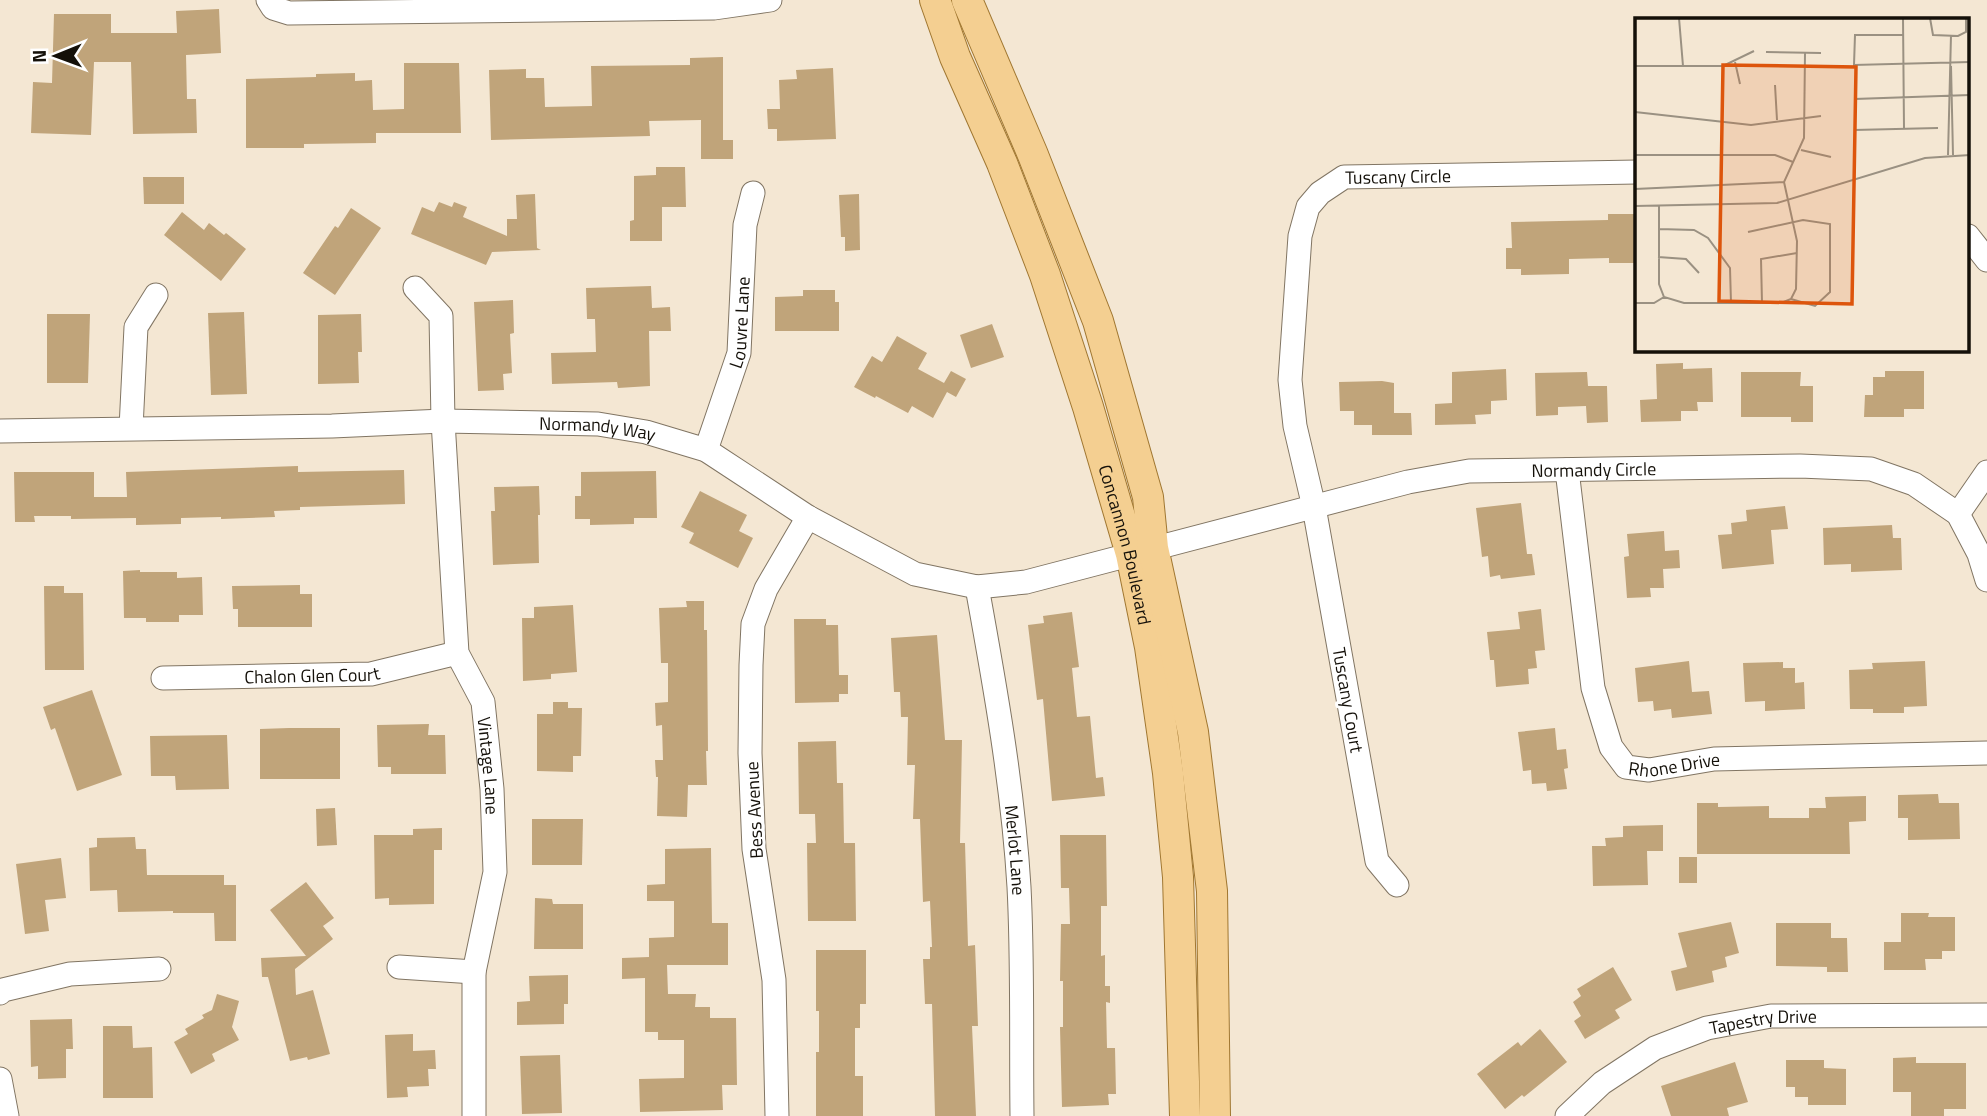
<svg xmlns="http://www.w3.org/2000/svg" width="1987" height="1116" viewBox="0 0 1987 1116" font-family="'Titillium Web',sans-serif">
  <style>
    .building { fill: #c0a47a }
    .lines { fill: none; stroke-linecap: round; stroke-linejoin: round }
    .minor-casing { stroke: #817563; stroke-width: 25 }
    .major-casing { stroke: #a07731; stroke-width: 32 }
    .minor { stroke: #fff; stroke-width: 23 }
    .major { stroke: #f4cf91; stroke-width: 30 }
    .labels { text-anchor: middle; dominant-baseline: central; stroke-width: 6; stroke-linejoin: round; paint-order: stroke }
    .street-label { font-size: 18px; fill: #141009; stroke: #fff }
    .inset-road { fill: none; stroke: #9a9182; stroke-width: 2 }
    .view { fill: #dd550c; fill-opacity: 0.15; stroke: #dd550c; stroke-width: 3.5 }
    .inset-edge { fill: none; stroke: #141009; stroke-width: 3.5 }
  </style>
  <rect width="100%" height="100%" fill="#f4e7d3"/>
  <!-- building -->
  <g class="building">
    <path d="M219 9 221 53 186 55 187 99H196L197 133 133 134 131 62H94L91 135 31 133 33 82 52 83 54 14H111V33H177L176 11Z"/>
    <path d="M723 57V140H733V159H701V120L649 121 650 136 491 140 489 70 526 69V78H544L545 107 592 106 591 66 690 65V58Z"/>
    <path d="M404 63H459L461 133H376V143L304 144V148H246V79L316 77V74L355 73V81L372 80 373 110 404 109Z"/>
    <path d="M833 68 836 139 777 141V129H768L767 109H780L779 80 797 79 796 70Z"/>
    <path d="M656 167H685L686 207H662V241H630V221L634 220V176L656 175Z"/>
    <path d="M143 177H184V204H144Z"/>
    <path d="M535 194 537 248 541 250 492 252 486 265 411 234 422 207 434 212 439 202 452 207 454 202 467 207 463 217 507 236V219H517L516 195Z"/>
    <path d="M859 194 860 250 845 251V237H841L839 195Z"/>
    <path d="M351 208 381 228 335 295 303 273 335 226 338 228Z"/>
    <path d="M182 212 204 230 209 223 224 235 226 233 246 249 221 281 164 235Z"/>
    <path d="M1608 214H1637V263H1609V258L1569 259V274L1521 275V269H1506V248H1512L1511 222 1608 220Z"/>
    <path d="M651 286 652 308 670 307 671 331H649L650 386 618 388 617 382 552 384 551 353 596 352 595 319H587L586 288Z"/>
    <path d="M803 290H835V302H839V331H775V297L803 296Z"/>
    <path d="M513 300 514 333 510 334 512 373 503 374 504 390 478 391 474 302Z"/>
    <path d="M244 312 247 394 211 395 208 313Z"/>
    <path d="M47 314H90L88 383H47Z"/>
    <path d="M361 314 362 352H358L359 383 318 384V315Z"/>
    <path d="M992 324 1004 357 971 368 960 335Z"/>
    <path d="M897 336 927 353 918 369 944 383 951 371 966 379 956 397 947 392 933 418 912 406 908 413 876 396 875 398 854 387 872 356 882 362Z"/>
    <path d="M1683 363V369L1712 368 1713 402H1697L1698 411H1681V421L1641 422 1640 400 1657 399 1656 364Z"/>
    <path d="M1506 369 1507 400 1491 401V414L1475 415 1476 424 1435 425V404L1452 403V372Z"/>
    <path d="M1885 371H1924V409H1904V417H1864L1865 395H1873V377H1885Z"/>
    <path d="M1587 372 1588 386H1607L1608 422 1587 423 1586 406 1558 407V415L1536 416 1535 373Z"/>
    <path d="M1741 372H1801L1800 386H1813V422H1791V417H1741Z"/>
    <path d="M1382 381 1394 383V413H1411L1412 435H1372V425H1354V411H1340L1339 382Z"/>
    <path d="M298 466V472L404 470 405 504 300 507V510L274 511 275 517 221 519V517L181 518V524L136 525V518L71 519V516H34L35 522H15L14 472H94V497H127L126 472Z"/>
    <path d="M656 471 657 518H634V524L590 525V519H575V496H581V472Z"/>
    <path d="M539 486 540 515H538L539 563 493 565 491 511H495L494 487Z"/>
    <path d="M700 491 747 515 739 531 753 538 738 568 689 543 694 533 681 527Z"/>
    <path d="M1521 503 1527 554H1532L1535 575 1501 579 1500 575 1490 577 1488 556 1482 557 1476 508Z"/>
    <path d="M1785 506 1788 529 1771 530 1774 564 1722 569 1718 535 1732 534 1731 523 1747 521 1746 510Z"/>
    <path d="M1892 525 1893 538H1901L1902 570 1851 572V564L1824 565 1823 528Z"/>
    <path d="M1664 531 1665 551 1679 550 1680 568 1663 569 1664 588H1650L1651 597 1627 598 1624 557 1629 556 1627 534Z"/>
    <path d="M140 570V572H177V578L202 577 203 615H179V622H146V618H124L123 571Z"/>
    <path d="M300 585V594H312V627H238V609H233L232 586Z"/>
    <path d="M44 586H64V593H83L84 670H45Z"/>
    <path d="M686 601H704V630H707L708 751H706L707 785H688L687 817 657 816 658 777H656L655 760H663L662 725 656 726 655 703 668 702V663H661L659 608 687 607Z"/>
    <path d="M573 605 577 672 551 674V679L523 681 522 618H534V607Z"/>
    <path d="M1541 609 1545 650 1535 651 1537 668 1528 669 1529 684 1496 687 1494 660H1490L1487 632 1520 629 1518 612Z"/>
    <path d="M1072 612 1079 667 1072 668 1077 717 1090 716 1096 778 1103 777 1105 796 1052 801 1043 699 1037 700 1028 625 1044 623 1043 616Z"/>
    <path d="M794 619H826V625H838L839 675H848V694H839V702L795 703Z"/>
    <path d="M937 635 945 740H962L960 843H965L968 946 975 945 978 1026H972L976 1116H935L932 1004H925L923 959H930V947H932L930 901 923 902 920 819H913L915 765H907L908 717H901L900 692H894L891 638Z"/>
    <path d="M1689 661 1692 692 1709 691 1712 714 1672 718 1671 709 1654 711 1653 701 1638 702 1635 668Z"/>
    <path d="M1925 661 1927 706 1904 707V713H1873V709H1850L1849 670 1873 669 1872 663Z"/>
    <path d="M1783 662V668H1795V683L1804 682 1805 709 1765 711V701L1745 702 1743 663Z"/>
    <path d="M92 690 122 775 77 791 55 728 51 730 43 707Z"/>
    <path d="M553 702H568V708H582L581 756H573V772L537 771V714H553Z"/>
    <path d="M429 724 428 735H445L446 774H391V767H378L377 725Z"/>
    <path d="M289 728H340V779H260V729Z"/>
    <path d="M1555 728 1557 750 1566 749 1568 768 1564 769 1567 789 1547 791 1546 783 1532 784 1531 770 1523 771 1518 732Z"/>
    <path d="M227 735 229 789 176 790 175 776H151L150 736Z"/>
    <path d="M836 741 837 783H843L844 843H855L856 921H808L807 843H816L815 814H799L798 742Z"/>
    <path d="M1938 794 1939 803H1959L1960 839 1908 840V818H1898V795Z"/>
    <path d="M1866 796V821L1849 822 1850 854H1697V803H1718V807L1769 806V818H1809V808H1826L1825 797Z"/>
    <path d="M335 808 337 845 317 846 316 809Z"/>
    <path d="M532 819H583L582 865H532Z"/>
    <path d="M1663 825V851H1647L1648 885 1593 886 1592 846H1606L1605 838 1623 837V826Z"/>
    <path d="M442 828V850H434V904L389 905V898L375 899 374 835H413V829Z"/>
    <path d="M1060 835H1106L1107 906H1101V956L1105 955V986H1110V1003L1106 1002 1107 1048H1115L1116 1094H1108L1109 1105 1062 1107 1060 1027H1063V981H1060L1061 924H1070L1069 888H1061Z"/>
    <path d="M135 837 136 849H146L147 875H224V885H236V941H215L214 913H173V911L118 912 117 890 90 891 89 848 97 847V838Z"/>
    <path d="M711 848 712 923H728V965H667L668 994H696L695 1007H710V1018H736L737 1085H722L723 1110 640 1112 639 1079 684 1078V1040H658V1032H645V978L622 979V958L649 957V938L674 937V901H647V885L665 884V849Z"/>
    <rect x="1679" y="857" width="18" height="26"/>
    <path d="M61 858 66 898 45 900 49 931 25 934 16 864Z"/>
    <path d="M306 882 334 918 323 926 333 939 295 969 296 995 313 990 330 1054 308 1060 307 1057 290 1061 268 977H262L261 958 306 956 270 910Z"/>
    <path d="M535 898 552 899 553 904H583V949H534Z"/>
    <path d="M1901 913H1929L1928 917H1955V951H1942V959H1925L1926 970H1884V942H1901Z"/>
    <path d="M1731 922 1739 953 1725 957 1727 967 1712 971 1714 982 1676 991 1671 971 1687 967 1678 933Z"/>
    <path d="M1776 923H1831V938H1847L1848 972H1827V967L1776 966Z"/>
    <path d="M816 950H866V1004H860V1028H855V1076H863V1116H816V1052H819V1011H816Z"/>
    <path d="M1613 967 1632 1000 1615 1010 1620 1018 1585 1039 1574 1021 1581 1016 1573 1002 1581 996 1577 989Z"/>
    <path d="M568 975V1004H564V1024L517 1025V1002L530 1001 529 976Z"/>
    <path d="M217 994 239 1001 232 1027 239 1040 212 1054 215 1061 191 1074 174 1042 188 1034 185 1029 204 1018 202 1015 212 1010Z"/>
    <path d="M72 1019 73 1049H66V1078L38 1079V1066L31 1067 30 1020Z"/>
    <path d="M103 1026H132L133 1048 152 1047 153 1098H103Z"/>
    <path d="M1540 1029 1567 1062 1524 1097 1522 1095 1505 1109 1477 1074 1518 1042 1521 1046Z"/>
    <path d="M413 1034V1051L435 1050 436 1069H428L429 1086 407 1087 408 1097 387 1098 385 1035Z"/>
    <path d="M560 1055 562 1113 522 1114 520 1056Z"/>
    <path d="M1916 1057V1063H1966V1109H1944V1116H1911V1092H1893V1058Z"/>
    <path d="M1786 1060H1824V1068L1846 1069V1105H1808V1097H1795V1087H1786Z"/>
    <path d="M1735 1062 1748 1102 1727 1108 1729 1116H1671L1661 1086Z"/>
  </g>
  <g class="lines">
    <!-- minor casing -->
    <g class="minor-casing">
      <g id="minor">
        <path d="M268 0 273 8 289 13 714 8 770 0"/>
        <path d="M1968 236 1987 260"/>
        <path id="s1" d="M415 288 441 316 443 421 457 653 483 702 492 789 495 872 474 972V1116"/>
        <path d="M131 428 136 327 156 295"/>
        <path id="s2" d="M0 431 332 426 443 421 598 424 646 432 706 450 808 517 915 574 977 587 1026 582 1408 482 1469 471 1800 466 1871 469 1914 484 1958 514 1979 554 1987 580"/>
        <path id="s3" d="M706 450 739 353 745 225 753 193"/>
        <path id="s4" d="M1567 470 1593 688 1611 747 1626 767 1649 770 1714 759 1987 753"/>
        <path d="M1958 514 1987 472"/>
        <path id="s5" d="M977 587C995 686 1013 787 1019 887 1023 963 1021 1040 1022 1116"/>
        <path id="s6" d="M163 678 371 674 457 653"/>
        <path id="s7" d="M1397 885 1377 861 1314 507 1295 426 1290 380 1300 236 1308 207 1320 193 1344 177 1637 172"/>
        <path d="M399 967 474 972"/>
        <path d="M0 993 3 990 70 974 159 969"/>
        <path d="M0 1079 7 1116"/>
        <path d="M777 1116 774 980 754 849 750 753 751 665 753 624 766 589 808 517"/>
        <path id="s8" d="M1567 1116 1602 1083 1655 1048 1707 1028 1771 1016 1987 1015"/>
      </g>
    </g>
    <!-- major casing -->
    <g class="major-casing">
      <g id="major">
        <path id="s9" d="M935 0 955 57 1002 163 1045 275 1088 407 1131 554 1150 647 1168 773 1178 877 1185 1116"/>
        <path d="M967 0 1033 155 1098 321 1148 497 1153 548 1193 732 1212 891 1215 1116"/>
      </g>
    </g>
    <!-- minor -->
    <use href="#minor" class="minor"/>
    <!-- major -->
    <use href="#major" class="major"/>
  </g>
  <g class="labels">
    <!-- street labels -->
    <g class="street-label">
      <text stroke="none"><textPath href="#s7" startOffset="796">Tuscany Circle</textPath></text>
      <text stroke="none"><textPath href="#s3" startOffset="133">Louvre Lane</textPath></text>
      <text stroke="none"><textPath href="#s2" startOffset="598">Normandy Way</textPath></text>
      <text stroke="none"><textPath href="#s2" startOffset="1647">Normandy Circle</textPath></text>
      <text stroke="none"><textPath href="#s9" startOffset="578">Concannon Boulevard</textPath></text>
      <text stroke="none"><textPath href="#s6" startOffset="149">Chalon Glen Court</textPath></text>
      <text transform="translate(1348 700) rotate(80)">Tuscany Court</text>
      <text stroke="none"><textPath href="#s4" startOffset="355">Rhone Drive</textPath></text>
      <text stroke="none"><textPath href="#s1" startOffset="495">Vintage Lane</textPath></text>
      <text transform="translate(754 810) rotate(-93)">Bess Avenue</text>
      <text stroke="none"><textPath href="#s5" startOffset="266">Merlot Lane</textPath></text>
      <text stroke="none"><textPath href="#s8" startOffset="224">Tapestry Drive</textPath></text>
    </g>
  </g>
  <!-- overview -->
  <g transform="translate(1635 18)">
    <rect width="334" height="334" fill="#f4e7d3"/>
    <path class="inset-road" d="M44 0 48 48M268 0 269 110M295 0 298 17 323 18 331 14V0M268 17H220L219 47 335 44M131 34 186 35M100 44 105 66M0 48H88L119 33M316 48 318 137M140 67 142 102M0 94 116 107 186 98M219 112 303 110M166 132 196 139M0 137H140L158 144M313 137 316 17M220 145V81L335 77M0 171 149 164M0 188 142 185 290 140 335 137M24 188V266L29 279 49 285H146L156 281 161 271 162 223 149 164 169 120 170 35M24 211 59 212 73 220 95 250 96 285M113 214 168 202 195 206V274L180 288 156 281M23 239 51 241 64 255M0 285H19L29 279M127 285 126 241 162 235"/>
    <path class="view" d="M88 47 221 49 217 286 84 283Z"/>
    <rect width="334" height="334" class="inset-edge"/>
  </g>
  <!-- north arrow -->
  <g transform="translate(56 56) rotate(269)" stroke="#ffffff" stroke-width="5" paint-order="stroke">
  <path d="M0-5L12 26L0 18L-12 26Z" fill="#141009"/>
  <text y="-10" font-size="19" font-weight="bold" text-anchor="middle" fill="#141009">N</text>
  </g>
</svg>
